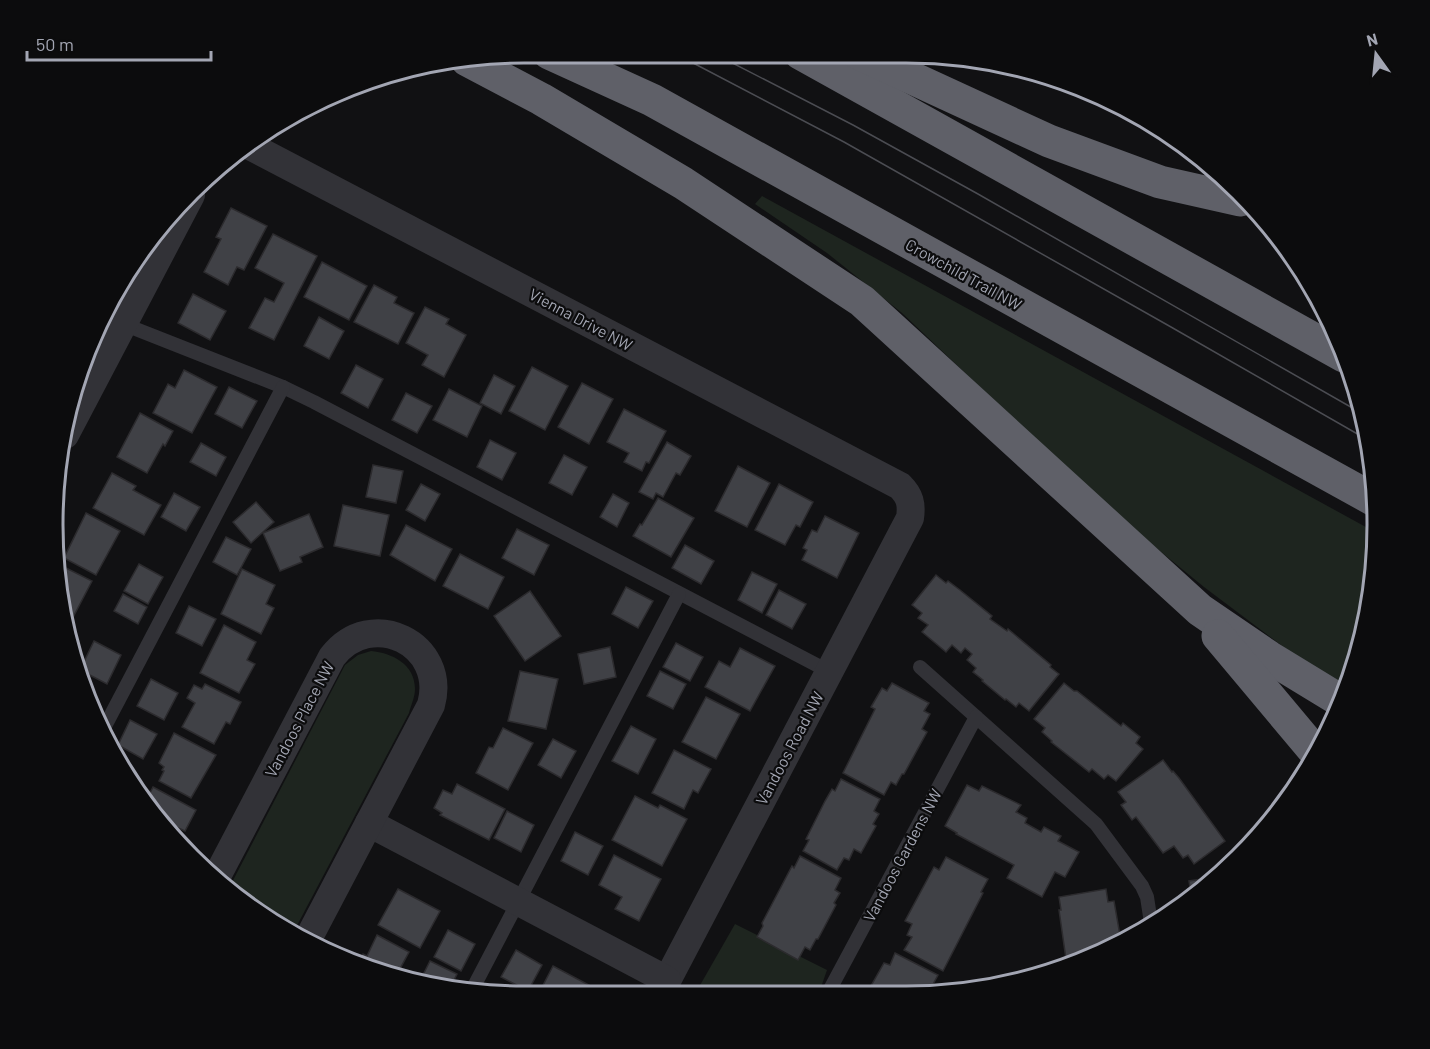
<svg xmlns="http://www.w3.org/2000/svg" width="1430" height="1049" viewBox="0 0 1430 1049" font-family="Barlow,sans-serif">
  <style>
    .green { fill: #1e251f }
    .building { fill: #404146; stroke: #2c2b2e; stroke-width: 1.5 }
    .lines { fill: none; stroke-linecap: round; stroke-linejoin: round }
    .lane { stroke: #323237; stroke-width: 14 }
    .street { stroke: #323237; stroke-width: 28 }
    .highway { stroke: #5f6068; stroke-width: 33 }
    .tram { stroke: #4b4c52; stroke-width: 1.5 }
    .labels { text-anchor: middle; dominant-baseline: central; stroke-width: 4.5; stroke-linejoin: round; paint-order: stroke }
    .street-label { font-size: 16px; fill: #a3a6b3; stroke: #0c0c0d }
    .rim { fill: none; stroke: #a3a6b3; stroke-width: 3 }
  </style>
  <rect width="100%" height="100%" fill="#111113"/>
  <!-- green -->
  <g class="green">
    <path d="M762 196 1375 532 1374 586 1353 676 1347 688 1317 672 1204 587 1106 507 902 313 827 253 755 204Z"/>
    <path d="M371 651C392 653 415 664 415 689 415 697 411 705 409 713L292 935 228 890 345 665 358 655Z"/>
    <path d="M735 924 827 970 819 993 695 994Z"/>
  </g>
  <!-- building -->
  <g class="building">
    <path d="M231 208 267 226 244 270 237 267 228 285 204 272 221 239 216 237Z"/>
    <path d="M273 234 317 256 274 340 249 328 265 298 274 302 284 283 255 268Z"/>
    <path d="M322 262 367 286 349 320 304 297Z"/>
    <path d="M374 285 397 297 394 303 414 313 398 344 354 322Z"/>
    <path d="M193 294 226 311 210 340 178 323Z"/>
    <path d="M425 307 449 319 446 324 466 335 444 377 422 365 428 355 406 343Z"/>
    <path d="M319 317 344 331 329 359 304 346Z"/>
    <path d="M356 365 383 379 368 408 341 393Z"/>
    <path d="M532 367 568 386 545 430 509 411Z"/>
    <path d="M184 370 217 387 192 433 153 413 168 384 175 388Z"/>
    <path d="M494 375 515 386 501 414 480 403Z"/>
    <path d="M582 383 613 399 589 444 558 427Z"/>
    <path d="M229 387 257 401 242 428 215 414Z"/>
    <path d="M449 389 482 406 467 437 433 420Z"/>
    <path d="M406 393 432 406 417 433 392 420Z"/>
    <path d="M624 409 666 431 649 463 646 462 642 471 624 462 629 453 607 442Z"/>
    <path d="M140 413 173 431 165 446 163 444 147 473 117 457Z"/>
    <path d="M490 440 516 453 502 480 477 467Z"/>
    <path d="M667 442 691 456 680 475 676 473 663 497 656 493 653 499 639 492Z"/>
    <path d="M201 443 226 457 216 476 190 462Z"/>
    <path d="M564 455 587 467 572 495 549 483Z"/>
    <path d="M373 465 403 471 396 503 366 497Z"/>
    <path d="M738 466 770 483 747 527 715 511Z"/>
    <path d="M112 473 136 486 133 490 161 505 144 535 93 508Z"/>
    <path d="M421 484 440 494 425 521 406 510Z"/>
    <path d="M779 484 813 502 800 527 796 525 785 545 755 530Z"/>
    <path d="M174 493 200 507 186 531 161 517Z"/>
    <path d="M613 494 629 503 617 527 600 517Z"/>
    <path d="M658 498 694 518 671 557 633 536 640 524 642 525Z"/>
    <path d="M256 502 274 522 251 543 233 522Z"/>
    <path d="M343 505 389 515 380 556 334 546Z"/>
    <path d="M86 513 120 531 96 575 64 558Z"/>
    <path d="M309 514 323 547 300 557 302 562 280 571 263 533Z"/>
    <path d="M825 516 859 533 837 578 802 560 807 550 803 548 812 530 817 532Z"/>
    <path d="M406 525 452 549 435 581 390 555Z"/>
    <path d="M517 529 549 545 534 575 502 558Z"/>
    <path d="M226 537 251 549 237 575 213 562Z"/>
    <path d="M685 545 714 561 701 584 672 568Z"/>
    <path d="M460 554 504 577 488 609 443 586Z"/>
    <path d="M139 564 163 577 148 604 124 591Z"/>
    <path d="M62 566 92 581 70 623 66 621 56 586 57 575Z"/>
    <path d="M242 569 275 585 266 604 274 608 261 634 221 614Z"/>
    <path d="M752 572 777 584 762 613 738 600Z"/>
    <path d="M936 575 946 583 948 581 960 590 992 616 990 619 1007 631 1008 629 1051 665 1050 667 1059 674 1029 711 1019 703 1016 707 1006 699 1005 700 982 681 983 680 973 672 976 668 967 660 972 654 965 648 961 653 952 645 946 652 922 632 928 625 918 618 922 613 912 605Z"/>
    <path d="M626 587 653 601 638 628 612 614Z"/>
    <path d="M779 590 806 604 792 629 766 615Z"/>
    <path d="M530 591 561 636 525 661 494 616Z"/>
    <path d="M123 594 147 607 138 624 114 611Z"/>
    <path d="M189 606 216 619 202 646 176 633Z"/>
    <path d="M224 625 256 642 247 660 255 664 239 693 200 673Z"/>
    <path d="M94 641 121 655 107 684 80 670Z"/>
    <path d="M676 643 703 657 690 681 663 667Z"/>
    <path d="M610 647 616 677 584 684 578 654Z"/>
    <path d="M740 648 775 666 750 711 705 687 719 661 730 667Z"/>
    <path d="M520 671 558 679 546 729 508 721Z"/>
    <path d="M660 671 686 684 673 709 647 696Z"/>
    <path d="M151 679 178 693 164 720 137 706Z"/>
    <path d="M892 683 929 703 924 711 930 714 922 729 927 732 904 774H902L896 785 891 782 884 795 843 773 875 709 871 707 882 688 887 691Z"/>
    <path d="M1064 683 1074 691H1077L1121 726 1123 723 1140 737 1136 743 1143 749 1116 781 1108 775 1104 779 1092 769 1089 772 1051 742 1052 741 1042 732 1045 728 1034 719Z"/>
    <path d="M205 684 241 702 230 724 226 722 214 744 182 727 195 703 187 698 194 685 202 689Z"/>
    <path d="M706 697 740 714 716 759 682 742Z"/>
    <path d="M130 720 157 734 143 759 118 745Z"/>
    <path d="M631 726 656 739 638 774 612 761Z"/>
    <path d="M503 728 533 743 508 790 476 773 489 747 493 748Z"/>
    <path d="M174 733 216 755 191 798 159 781 164 771 162 770 164 767 159 763Z"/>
    <path d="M553 739 576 751 561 778 538 765Z"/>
    <path d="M674 750 711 769 698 793 693 790 684 809 652 793Z"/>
    <path d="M1163 760 1172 772 1173 771 1179 778 1225 841 1194 864 1188 855 1183 858 1174 846 1163 853 1136 817 1132 820 1121 805 1126 802 1118 792Z"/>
    <path d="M841 779 880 799 874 811 879 814 873 824 876 826 861 853 854 849 849 860 844 858 837 870 803 851 809 840 806 839 825 801 832 789 835 791Z"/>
    <path d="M457 784 505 809 489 840 440 815 442 813 434 808 443 790 452 794Z"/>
    <path d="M967 785 979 791 982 786 1021 805 1016 812 1027 818 1025 823 1041 832 1044 827 1061 836 1058 841 1079 852 1065 877 1055 872 1042 897 1007 878 1014 865 956 834 957 833 945 826Z"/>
    <path d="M153 787 196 810 185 831 176 827 172 835 150 812 145 803Z"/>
    <path d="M635 796 658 808 660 805 687 819 662 866 612 840Z"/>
    <path d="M507 811 534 825 521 852 494 838Z"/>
    <path d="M575 832 603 846 588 875 561 861Z"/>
    <path d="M614 855 661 879 639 921 615 909 622 897 599 885Z"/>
    <path d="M800 856 841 878 835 890 840 893 834 903 836 905 818 939H816L810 950 805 947 798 960 757 937 763 926 762 923 792 866 794 868Z"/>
    <path d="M946 857 988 879 981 892 983 893 943 971 904 950 912 937 907 935 912 924 905 921 934 867 939 870Z"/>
    <path d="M1216 877 1193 899 1187 902 1186 895 1191 894 1189 881Z"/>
    <path d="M398 889 440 911 420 948 378 925Z"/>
    <path d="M1106 889 1108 902 1114 901 1121 941 1086 960 1067 966 1059 910H1061L1059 897Z"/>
    <path d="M448 930 475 944 461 971 434 957Z"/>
    <path d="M377 935 409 952 395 978 359 963 363 954 367 956Z"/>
    <path d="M516 950 542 965 528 991 501 977Z"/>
    <path d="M895 953 938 975 932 986 934 988 931 993H867L884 963 890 965Z"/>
    <path d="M430 961 457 974 450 988 419 983Z"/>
    <path d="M553 966 602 992 600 995H538Z"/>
  </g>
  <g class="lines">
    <!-- lane -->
    <g class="lane">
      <path d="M103 313 123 324 283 387 314 402 830 672"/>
      <path d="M920 667 1096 824 1142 886 1147 897 1151 923"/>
      <path d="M103 730 283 387"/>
      <path d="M471 992 679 594"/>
      <path d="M828 993 976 717"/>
    </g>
    <!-- street -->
    <g class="street">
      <path d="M248 145 900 486C910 496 912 504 910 518L660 994"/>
      <path d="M65 435 191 195"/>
      <path d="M369 823 667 980"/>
      <path d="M215 880 332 657C371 606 448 644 431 705L307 941"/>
    </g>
    <!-- highway -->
    <g class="highway">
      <path d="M549 53 652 100 1376 501"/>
      <path d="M800 53 1344 356"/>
      <path d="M858 53 1049 141 1160 182 1240 200"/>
      <path d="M467 60 541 99 683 183 862 301 1200 610 1269 657 1341 701"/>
      <path d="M1218 636 1317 754"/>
    </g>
    <!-- tram -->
    <g class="tram">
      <path d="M674 53 844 142 1171 327 1368 440"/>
      <path d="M713 53 853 125 978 194 1363 414"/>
    </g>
  </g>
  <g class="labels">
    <!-- street labels -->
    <g class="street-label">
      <text transform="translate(964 274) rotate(29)">Crowchild Trail NW</text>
      <text transform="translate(581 319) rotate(28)">Vienna Drive NW</text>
      <text transform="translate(299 719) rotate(-62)">Vandoos Place NW</text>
      <text transform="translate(789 748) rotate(-62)">Vandoos Road NW</text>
      <text transform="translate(902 855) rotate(-62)">Vandoos Gardens NW</text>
    </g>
  </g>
  <!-- crop -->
  <path d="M0 0H1430V1049H0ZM524 63H906A461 461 0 0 1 1367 524V525A461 461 0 0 1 906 986H524A461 461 0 0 1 63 525V524A461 461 0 0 1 524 63Z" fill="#0c0c0d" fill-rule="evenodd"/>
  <path class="rim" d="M524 63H906A461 461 0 0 1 1367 524V525A461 461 0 0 1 906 986H524A461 461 0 0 1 63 525V524A461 461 0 0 1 524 63Z"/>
  <!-- north arrow -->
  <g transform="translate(1376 54) rotate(345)" stroke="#0c0c0d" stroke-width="4.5" paint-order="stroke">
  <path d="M0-4.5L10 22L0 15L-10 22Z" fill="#a3a6b3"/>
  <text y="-9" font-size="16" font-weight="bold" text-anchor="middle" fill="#a3a6b3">N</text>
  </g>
  <!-- scale -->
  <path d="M27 51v9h184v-9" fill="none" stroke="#a3a6b3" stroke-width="3"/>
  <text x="36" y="51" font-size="18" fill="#a3a6b3" stroke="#0c0c0d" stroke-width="4.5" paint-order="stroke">50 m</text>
</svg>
